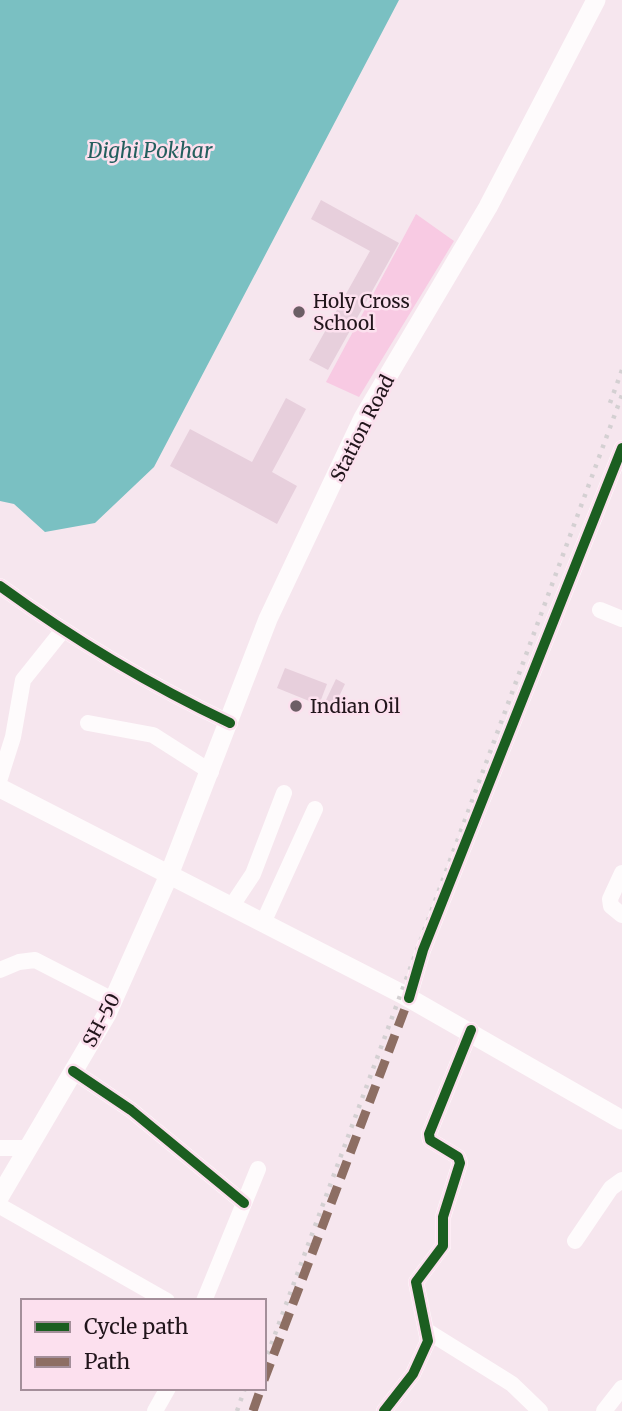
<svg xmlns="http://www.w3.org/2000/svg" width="622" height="1411" viewBox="0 0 622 1411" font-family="Merriweather,serif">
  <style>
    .green { fill: #f8cae3 }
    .water { fill: #7ac0c2 }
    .building { fill: #e7cfdc }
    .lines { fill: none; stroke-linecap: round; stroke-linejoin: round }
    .minor { stroke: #fefbfc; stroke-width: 16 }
    .major { stroke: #fefbfc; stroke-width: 19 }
    .rail { stroke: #d4d0d2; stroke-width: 4.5; stroke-dasharray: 3.5 7; stroke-linecap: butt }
    .quiet { stroke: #8d6e63; stroke-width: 9; stroke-dasharray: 18 9; stroke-linecap: butt }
    .cycleway-casing { stroke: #fce0ee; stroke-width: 15 }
    .cycleway { stroke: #1b5e20; stroke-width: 10 }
    .poi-dot { fill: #6c5e65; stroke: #fce0ee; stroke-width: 2.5 }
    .labels { text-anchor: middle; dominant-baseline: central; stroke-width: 5; stroke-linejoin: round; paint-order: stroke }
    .poi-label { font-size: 19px; fill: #21151b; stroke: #fce0ee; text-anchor: start }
    .street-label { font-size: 19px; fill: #21151b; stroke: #fce0ee }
    .water-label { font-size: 21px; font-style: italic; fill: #245f5e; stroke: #fce0ee }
  </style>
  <rect width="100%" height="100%" fill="#f6e6ee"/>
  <!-- green -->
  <path class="green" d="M416 214 454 241 359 397 326 382Z"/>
  <!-- water -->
  <path class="water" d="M0 0H399L154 467 95 523 45 532 14 504 0 501Z"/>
  <!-- building -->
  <g class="building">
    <path d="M321 200 399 243 328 370 309 360 370 251 311 219Z"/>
    <path d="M286 398 306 409 272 472 297 486 277 524 170 466 190 429 252 462Z"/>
    <path d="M285 668 327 684 319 705 277 688Z"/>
    <path d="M336 679 345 684 334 707 325 702Z"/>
  </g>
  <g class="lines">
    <!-- minor -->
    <g class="minor">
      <path d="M0 586C73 639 148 684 230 723"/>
      <path d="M600 610 622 619"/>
      <path d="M88 723 153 735 211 772"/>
      <path d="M0 778 13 737 23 680 63 630"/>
      <path d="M622 873 610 899 611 906 622 915"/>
      <path d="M231 907 253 874 284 793"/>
      <path d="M263 923 315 809"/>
      <path d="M0 970 19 962 35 960 113 1000"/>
      <path d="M409 998 423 950 622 448"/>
      <path d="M73 1071 131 1110 244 1203"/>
      <path d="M0 1148H28"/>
      <path d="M0 1206 167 1301"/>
      <path d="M575 1241 611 1188 622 1180"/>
      <path d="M204 1301 258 1169"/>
      <path d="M427 1331 512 1384 540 1411"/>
      <path d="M155 1411 168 1388"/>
      <path d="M384 1411 413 1374 428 1341 416 1282 443 1246V1217L460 1163 458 1157 430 1140 429 1134 471 1030"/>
      <path d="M604 1411 622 1388"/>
    </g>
    <!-- major -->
    <g class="major">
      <path d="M0 788 402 994 622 1120"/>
      <path d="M0 1196 107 1014 169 875 268 619 363 418 488 207 596 0"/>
    </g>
    <!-- rail -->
    <g class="rail">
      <path d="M610 403 622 370"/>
      <path d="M264 1364 622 395"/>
      <path d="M237 1411 245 1388"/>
    </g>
    <!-- quiet -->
    <g class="quiet">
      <path d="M264 1380 409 998"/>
      <path d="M253 1411 261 1388"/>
    </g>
    <!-- cycleway casing -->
    <g class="cycleway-casing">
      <g id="cycleway">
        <path d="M0 586C73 639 148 684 230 723"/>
        <path d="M409 998 423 950 622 448"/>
        <path d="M73 1071 131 1110 244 1203"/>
        <path d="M384 1411 413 1374 428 1341 416 1282 443 1246V1217L460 1163 458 1157 430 1140 429 1134 471 1030"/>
      </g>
    </g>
    <!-- cycleway -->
    <use href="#cycleway" class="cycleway"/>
  </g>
  <!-- markers -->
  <g class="poi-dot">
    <circle cx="299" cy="312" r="7"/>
    <circle cx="296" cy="706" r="7"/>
  </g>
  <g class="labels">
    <!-- poi labels -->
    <g class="poi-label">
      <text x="313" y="301">Holy Cross<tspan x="313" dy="22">School</tspan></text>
      <text x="310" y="706">Indian Oil</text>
    </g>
    <!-- street labels -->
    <g class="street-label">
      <text transform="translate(362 428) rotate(-63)">Station Road</text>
      <text transform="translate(101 1020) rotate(-62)">SH-50</text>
    </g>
    <!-- water labels -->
    <g class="water-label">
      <text x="150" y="150">Dighi Pokhar</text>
    </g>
  </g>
  <!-- legend -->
  <rect x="21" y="1299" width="245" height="91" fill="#fce0ee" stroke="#a48f9a" stroke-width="2"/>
  <rect x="35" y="1322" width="35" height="10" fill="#1b5e20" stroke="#a48f9a" stroke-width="2"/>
  <text x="84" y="1334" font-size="21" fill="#21151b">Cycle path</text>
  <rect x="35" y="1357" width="35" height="10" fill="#8d6e63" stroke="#a48f9a" stroke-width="2"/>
  <text x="84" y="1369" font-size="21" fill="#21151b">Path</text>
</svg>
